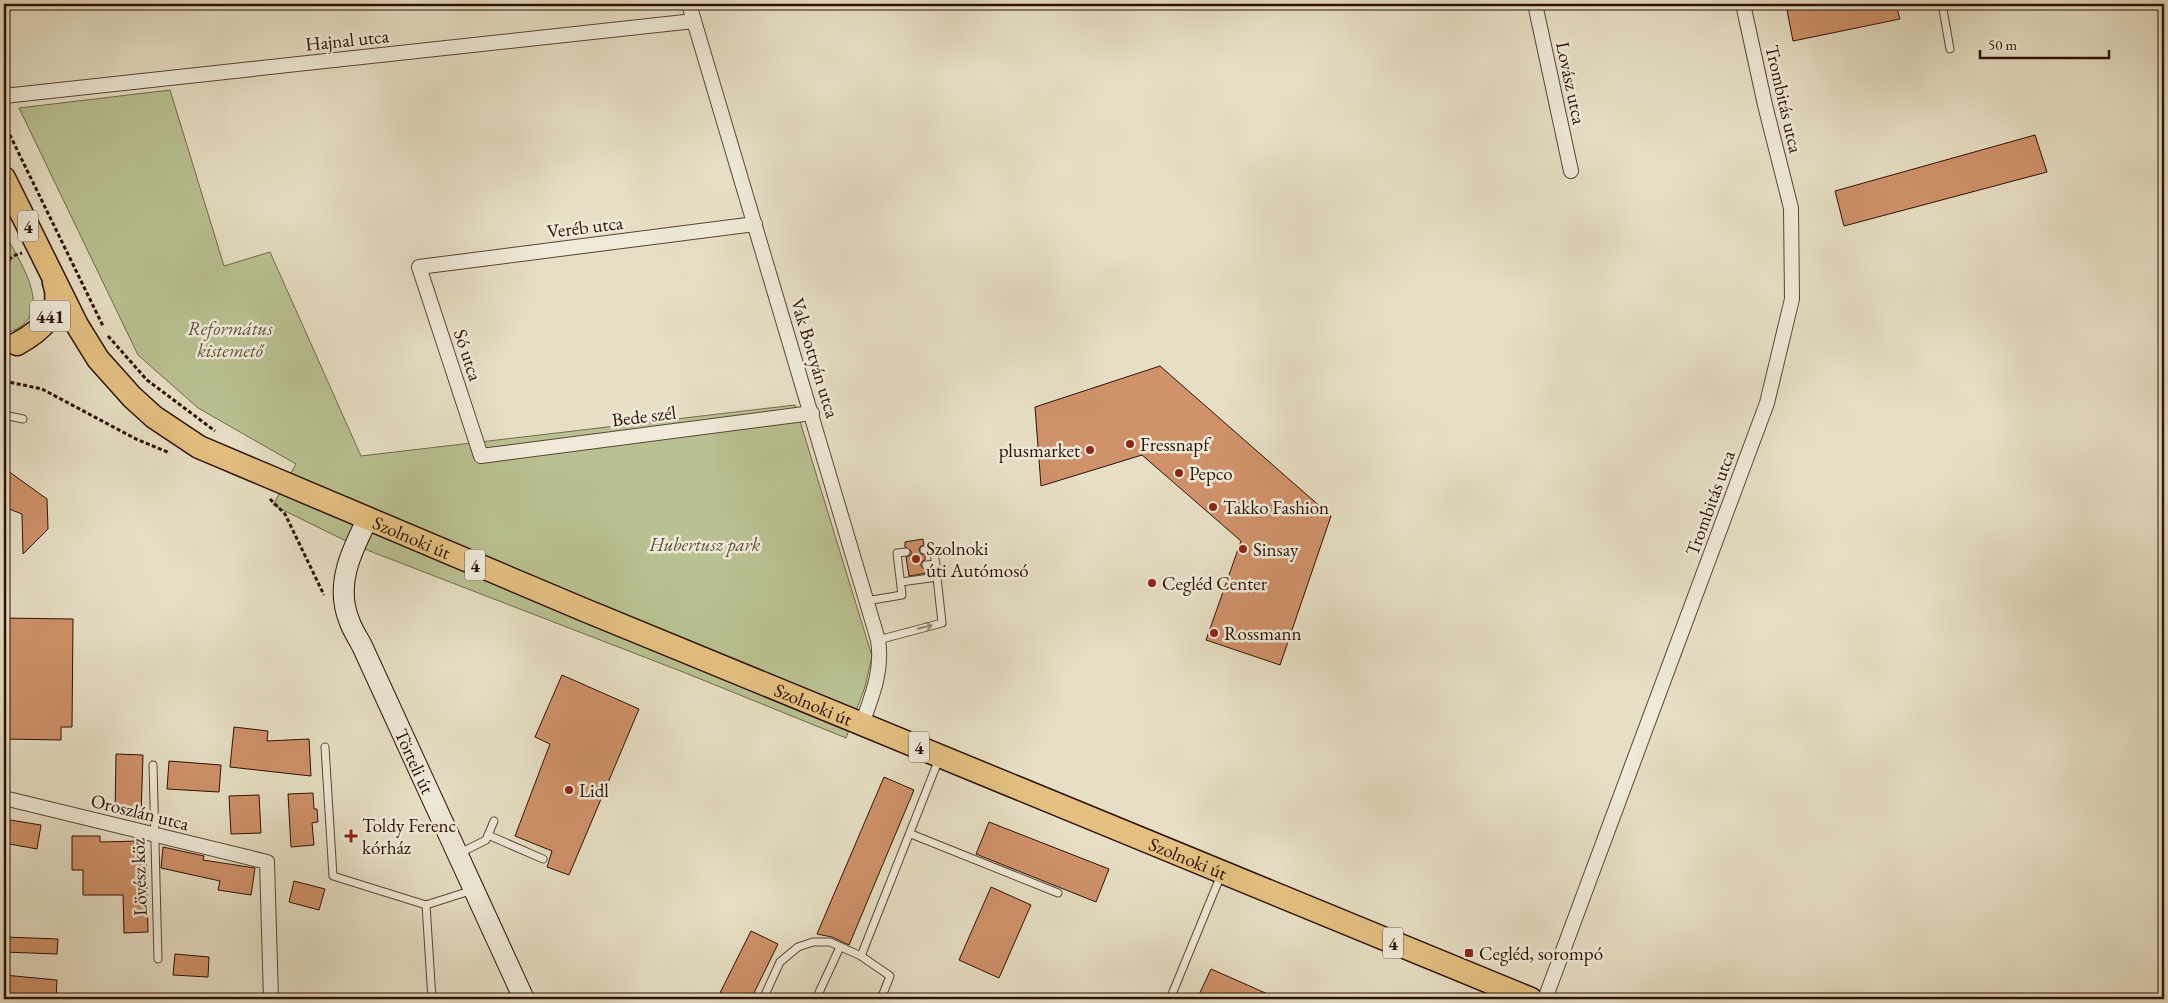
<svg xmlns="http://www.w3.org/2000/svg" width="2168" height="1003" viewBox="0 0 2168 1003" font-family="'EB Garamond',serif">
  <style>
    .green { fill: #b9c192; stroke: #74694b }
    .building { fill: #d0926b; stroke: #2e1104 }
    .lines { fill: none; stroke-linecap: round; stroke-linejoin: round }
    .lane-casing { stroke: #5c4434; stroke-width: 9 }
    .street-casing { stroke: #5c4434; stroke-width: 16 }
    .secondary-casing { stroke: #2e1104; stroke-width: 22 }
    .primary-casing { stroke: #2e1104; stroke-width: 25 }
    .path { stroke: #2e1104; stroke-width: 3; stroke-dasharray: 4 2.5; stroke-linecap: butt }
    .lane { stroke: #efead9; stroke-width: 7 }
    .street { stroke: #efead9; stroke-width: 14 }
    .secondary { stroke: #efead9; stroke-width: 20 }
    .primary { stroke: #e4c082; stroke-width: 22 }
    .oneway { stroke: #988879 }
    .poi-dot { fill: #8f2418; stroke: #efead9; stroke-width: 2 }
    .labels { text-anchor: middle; dominant-baseline: central; stroke-width: 5; stroke-linejoin: round; paint-order: stroke }
    .shield { fill: #efead9; stroke: #685244; stroke-width: 1 }
    .shield-label { font-size: 18px; font-weight: bold; fill: #2e1104 }
    .street-label { font-size: 19px; fill: #2e1104; stroke: #efead9 }
    .park-label { font-size: 19px; font-style: italic; fill: #5f4f36; stroke: #efead9 }
    .poi-label { font-size: 19px; fill: #2e1104; stroke: #efead9; text-anchor: start }
  </style>
  <rect width="100%" height="100%" fill="#e7dfc5"/>
  <filter id="stains"><feTurbulence type="fractalNoise" baseFrequency=".004" numOctaves="4"/><feColorMatrix values="0 0 0 0 .2 0 0 0 0 .09 0 0 0 0 .02 0 0 0 .5 -.17"/></filter>
  <radialGradient id="worn" r=".72"><stop offset=".6" stop-color="#630" stop-opacity="0"/><stop offset="1" stop-color="#630" stop-opacity=".3"/></radialGradient>
  <!-- green -->
  <g class="green">
    <path d="M170 90 224 266 270 252 361 456 795 405 872 656 865 687 846 738 683 672 354 545 273 505 296 464 198 408 138 355 19 108Z"/>
    <path d="M9 241C26 272 56 319 4 334V243Z"/>
  </g>
  <!-- building -->
  <g class="building">
    <path d="M1820 4H1896L1900 19 1793 41 1787 10Z"/>
    <path d="M2035 135 2047 172 1844 226 1835 191Z"/>
    <path d="M1160 366 1331 516 1280 665 1206 640 1241 541 1142 455 1041 486 1035 407Z"/>
    <path d="M4 468 47 499 48 529 23 554 22 514 4 507Z"/>
    <path d="M923 539 924 545 920 547 919 550 921 554 925 555V560L921 562V566L927 570V573L909 576 906 557 911 555V551L905 547V542Z"/>
    <path d="M4 618 73 619 72 727H61V740L4 739Z"/>
    <path d="M562 675 639 709 569 875 547 867 552 851 515 836 550 744 535 737Z"/>
    <path d="M234 727 268 731 267 741 309 739 311 776 230 767Z"/>
    <path d="M116 754 143 755 141 815 115 814Z"/>
    <path d="M169 761 221 765 219 792 167 789Z"/>
    <path d="M884 777 914 790 849 945 832 937 817 934Z"/>
    <path d="M313 793 314 809H317L318 822 312 823 314 845 291 847 288 794Z"/>
    <path d="M259 795 261 833 231 834 229 796Z"/>
    <path d="M4 819 41 825 37 849 4 843Z"/>
    <path d="M989 822 1109 869 1096 902 976 854Z"/>
    <path d="M72 836H100V842L140 841V859H146L148 932 124 933 123 895H83V870H72Z"/>
    <path d="M163 847 204 856 203 860 255 868 251 895 218 890 220 881 161 868Z"/>
    <path d="M294 881 325 889 319 910 289 902Z"/>
    <path d="M991 887 1031 905 999 978 959 960Z"/>
    <path d="M751 931 778 944 751 999H717Z"/>
    <path d="M4 937 58 939 57 954 4 952Z"/>
    <path d="M175 954 209 957 208 977 173 975Z"/>
    <path d="M1211 969 1279 999H1197Z"/>
    <path d="M4 975 57 980 56 999 4 996Z"/>
  </g>
  <g class="lines">
    <!-- lane casing -->
    <g class="lane-casing">
      <g id="lane">
        <path d="M1942 4 1950 49"/>
        <path d="M4 415 23 419"/>
        <path d="M926 565 936 564"/>
        <path d="M901 582 937 577"/>
        <path d="M866 601 902 595 897 553 906 552"/>
        <path d="M878 640 942 623 934 550H924"/>
        <path d="M325 747 333 876 426 905 473 890"/>
        <path d="M153 765 158 959"/>
        <path d="M911 834 1058 893"/>
        <path d="M488 835 543 859"/>
        <path d="M458 854 486 840 494 821"/>
        <path d="M426 905 432 999"/>
        <path d="M861 956 890 976 881 999"/>
        <path d="M763 999 780 962 798 947 813 942H830L861 956 939 759"/>
        <path d="M816 999 840 947"/>
        <path d="M1170 999 1221 875"/>
      </g>
    </g>
    <!-- street casing -->
    <g class="street-casing">
      <g id="street">
        <path d="M689 4 878 640C883 670 872 696 862 724"/>
        <path d="M1535 4 1571 171"/>
        <path d="M4 96 694 21"/>
        <path d="M755 224 419 267 481 456 812 413"/>
        <path d="M4 798 267 862 271 999"/>
        <path d="M1545 999 1767 403 1792 299 1791 208 1765 105 1743 4"/>
      </g>
    </g>
    <!-- secondary casing -->
    <g class="secondary-casing">
      <g id="secondary">
        <path id="s1" d="M367 520C351 552 335 585 349 620 352 630 359 639 363 648L524 999"/>
      </g>
    </g>
    <!-- primary casing -->
    <g class="primary-casing">
      <g id="primary">
        <path id="s2" d="M4 178 77 325 98 359 132 397 154 417 199 447 582 609 1531 999"/>
        <path d="M17 344C39 332 65 311 54 283"/>
      </g>
    </g>
    <!-- path -->
    <g class="path">
      <path d="M4 123 103 326"/>
      <path d="M4 264 13 256 22 253"/>
      <path d="M108 336 147 380 215 431"/>
      <path d="M4 381 42 389 136 439 170 453"/>
      <path d="M270 499 285 514 324 595"/>
    </g>
    <!-- lane -->
    <use href="#lane" class="lane"/>
    <!-- street -->
    <use href="#street" class="street"/>
    <!-- secondary -->
    <use href="#secondary" class="secondary"/>
    <!-- primary -->
    <use href="#primary" class="primary"/>
  </g>
  <!-- one-way arrows -->
  <defs><path id="oneway-shaft" d="M-6 0H5M1.5-3L5.5 0L1.5 3" fill="none" stroke-width="1.6" stroke-linecap="round" stroke-linejoin="round" transform="scale(1.25)"/></defs>
  <use class="oneway" href="#oneway-shaft" transform="translate(925 627) rotate(-14)"/>
  <!-- markers -->
  <g class="poi-dot">
    <circle cx="1130" cy="444" r="5"/>
    <circle cx="1090" cy="450" r="5"/>
    <circle cx="1179" cy="473" r="5"/>
    <circle cx="1213" cy="507" r="5"/>
    <circle cx="1243" cy="549" r="5"/>
    <circle cx="916" cy="559" r="5"/>
    <circle cx="1152" cy="583" r="5"/>
    <circle cx="1214" cy="633" r="5"/>
    <circle cx="569" cy="790" r="5"/>
    <path d="M348.5 828.5h5v5h5v5h-5v5h-5v-5h-5v-5h5z"/>
    <rect x="1464" y="948" width="10" height="10" rx="2.5"/>
  </g>
  <g class="labels">
    <!-- shield labels -->
    <g class="shield">
      <rect x="18" y="210.5" width="20" height="31" rx="4"/>
      <rect x="30" y="300.5" width="40" height="31" rx="4"/>
      <rect x="465" y="549.5" width="20" height="31" rx="4"/>
      <rect x="909" y="731.5" width="20" height="31" rx="4"/>
      <rect x="1383" y="927.5" width="20" height="31" rx="4"/>
    </g>
    <g class="shield-label">
      <text x="28" y="226">4</text>
      <text x="50" y="316">441</text>
      <text x="475" y="565">4</text>
      <text x="919" y="747">4</text>
      <text x="1393" y="943">4</text>
    </g>
    <!-- street labels -->
    <g class="street-label">
      <text transform="translate(347 40) rotate(-6)">Hajnal utca</text>
      <text transform="translate(1571 83) rotate(78)">Lovász utca</text>
      <text transform="translate(1784 99) rotate(77)">Trombitás utca</text>
      <text transform="translate(585 227) rotate(-7)">Veréb utca</text>
      <text transform="translate(468 355) rotate(72)">Só utca</text>
      <text transform="translate(815 358) rotate(73)">Vak Bottyán utca</text>
      <text transform="translate(644 416) rotate(-7)">Bede szél</text>
      <text transform="translate(1710 503) rotate(-70)">Trombitás utca</text>
      <text stroke="none"><textPath href="#s2" startOffset="570">Szolnoki út</textPath></text>
      <text stroke="none"><textPath href="#s2" startOffset="1005">Szolnoki út</textPath></text>
      <text stroke="none"><textPath href="#s1" startOffset="261">Törteli út</textPath></text>
      <text transform="translate(140 812) rotate(14)">Oroszlán utca</text>
      <text stroke="none"><textPath href="#s2" startOffset="1410">Szolnoki út</textPath></text>
      <text transform="translate(139 877) rotate(-92)">Lövész köz</text>
    </g>
    <!-- park labels -->
    <g class="park-label">
      <text x="230" y="328">Református<tspan x="230" dy="22">kistemető</tspan></text>
      <text x="705" y="544">Hubertusz park</text>
    </g>
    <!-- poi labels -->
    <g class="poi-label">
      <text x="1140" y="444">Fressnapf</text>
      <text x="1080" y="450" text-anchor="end">plusmarket</text>
      <text x="1189" y="473">Pepco</text>
      <text x="1223" y="507">Takko Fashion</text>
      <text x="926" y="548">Szolnoki<tspan x="926" dy="22">úti Autómosó</tspan></text>
      <text x="1253" y="549">Sinsay</text>
      <text x="1162" y="583">Cegléd Center</text>
      <text x="1224" y="633">Rossmann</text>
      <text x="579" y="790">Lidl</text>
      <text x="362" y="825">Toldy Ferenc<tspan x="362" dy="22">kórház</tspan></text>
      <text x="1479" y="953">Cegléd, sorompó</text>
    </g>
  </g>
  <!-- margin -->
  <rect width="2168" height="1003" fill="none" stroke="#e7dfc5" stroke-width="20"/>
  <rect x="5" y="5" width="2158" height="993" fill="none" stroke="#2e1104" stroke-width="2.5"/>
  <rect x="10" y="10" width="2148" height="983" fill="none" stroke="#2e1104"/>
  <!-- scale -->
  <path d="M1980 50v8h129v-8" fill="none" stroke="#2e1104" stroke-width="2.5"/>
  <text x="1988" y="50" font-size="15" fill="#2e1104" stroke="#efead9" stroke-width="4" paint-order="stroke">50 m</text>
  <rect width="100%" height="100%" filter="url(#stains)"/>
  <rect width="100%" height="100%" fill="url(#worn)"/>
</svg>
